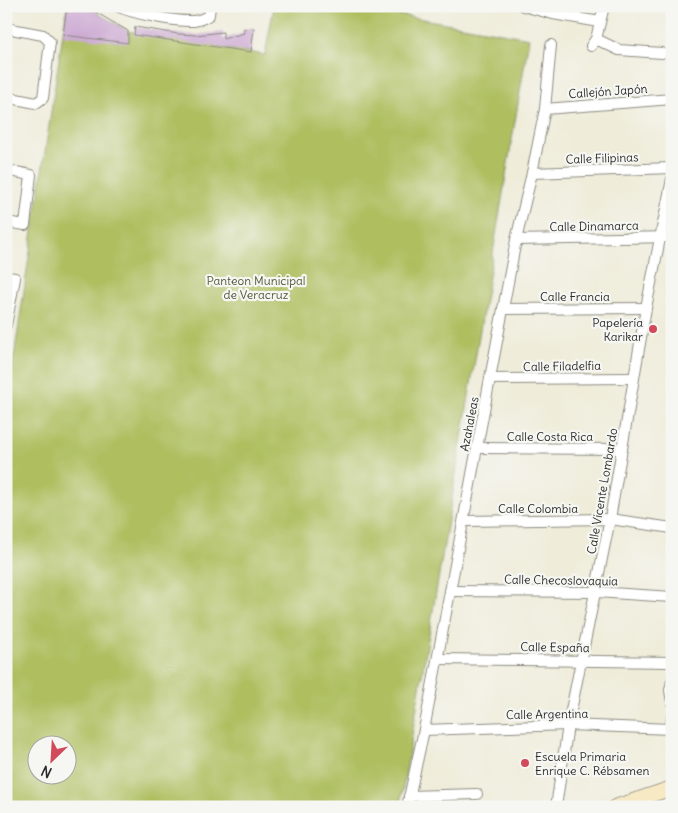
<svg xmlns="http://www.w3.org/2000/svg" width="678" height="813" viewBox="0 0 678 813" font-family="Delius,sans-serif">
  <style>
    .green { fill: #afbf61; stroke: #6d7546; fill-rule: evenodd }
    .building { fill: #cca8d3 }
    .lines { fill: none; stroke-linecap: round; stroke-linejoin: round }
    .street-casing { stroke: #8d8c82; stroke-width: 12 }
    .secondary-casing { stroke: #8d8c82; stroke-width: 16 }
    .street { stroke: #fff; stroke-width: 10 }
    .secondary { stroke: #f7e9c3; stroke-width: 14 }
    .poi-dot { fill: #d1495b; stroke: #f6f6f2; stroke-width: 2 }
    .labels { text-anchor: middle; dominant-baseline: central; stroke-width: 4.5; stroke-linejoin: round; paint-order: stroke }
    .street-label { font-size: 12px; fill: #2b2b2b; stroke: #f6f6f2 }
    .park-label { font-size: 12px; fill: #53573b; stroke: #f6f6f2 }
    .poi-label { font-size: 12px; fill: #2b2b2b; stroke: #f6f6f2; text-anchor: end }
  </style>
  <rect width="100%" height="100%" fill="#f6f6f2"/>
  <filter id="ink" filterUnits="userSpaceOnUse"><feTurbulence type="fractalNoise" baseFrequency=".02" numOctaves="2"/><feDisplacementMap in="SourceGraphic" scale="10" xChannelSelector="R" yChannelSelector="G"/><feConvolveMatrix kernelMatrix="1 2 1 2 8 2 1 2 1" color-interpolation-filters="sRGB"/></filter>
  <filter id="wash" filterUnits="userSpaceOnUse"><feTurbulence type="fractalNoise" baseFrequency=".0096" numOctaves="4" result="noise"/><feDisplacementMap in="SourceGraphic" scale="20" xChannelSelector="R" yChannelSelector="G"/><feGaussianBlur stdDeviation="1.12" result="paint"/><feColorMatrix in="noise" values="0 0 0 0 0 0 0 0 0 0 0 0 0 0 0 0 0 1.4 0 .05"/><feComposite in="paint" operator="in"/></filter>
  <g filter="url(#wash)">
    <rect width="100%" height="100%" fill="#efecd9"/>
    <!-- green -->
    <path class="green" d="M67 6H85L128 31 265 55 274 6H350L529 38 400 807H6V410ZM38 746H68V776H38Z"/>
    <g id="blocks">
      <!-- building -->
      <g class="building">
        <path d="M67 6H85L128 31V43L63 35Z"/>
        <path d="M135 27 179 34 196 35 223 32V39L244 33 243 29 254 28 251 52 134 35Z"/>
      </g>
    </g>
  </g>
  <g filter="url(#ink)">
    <use href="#blocks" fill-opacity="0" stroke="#8d8c82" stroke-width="1"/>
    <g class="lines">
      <!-- street casing -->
      <g class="street-casing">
        <g id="street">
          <path d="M117 6C133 14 176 22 194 21 200 20 205 18 209 15L210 6"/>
          <path d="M523 6 553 14 600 22"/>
          <path d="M6 28 43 35 50 42 43 98 36 103 6 97"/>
          <path d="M596 39 619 50 662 53"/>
          <path d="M591 46 596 39 604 6"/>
          <path d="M545 109 672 99"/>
          <path d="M6 170 31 175 25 225 6 222"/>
          <path d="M532 173 672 168"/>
          <path d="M516 240 672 237"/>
          <path d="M6 277 15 278 6 325"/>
          <path d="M503 309 646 308"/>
          <path d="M490 379 634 378"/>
          <path d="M477 448 622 449"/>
          <path d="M464 521 610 519 672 528"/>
          <path d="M450 591 596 592 672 597"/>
          <path d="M438 659 672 662"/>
          <path d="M672 681 670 690 672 703"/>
          <path d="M424 730 568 725 671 729 672 717"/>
          <path d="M409 796 477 794"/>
          <path d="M407 807 424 730 516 240 532 173 545 109 551 45"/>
          <path d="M556 807 568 725 610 519 646 308 672 179"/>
        </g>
      </g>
      <!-- secondary casing -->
      <g class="secondary-casing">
        <path id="secondary" d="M615 807 672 788"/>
      </g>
      <!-- street -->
      <use href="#street" class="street"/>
      <!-- secondary -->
      <use href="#secondary" class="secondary"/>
    </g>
  </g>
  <!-- markers -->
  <g class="poi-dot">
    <circle cx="653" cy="329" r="5"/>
    <circle cx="525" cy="763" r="5"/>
  </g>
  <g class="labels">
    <!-- street labels -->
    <g class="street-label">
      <text transform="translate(608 91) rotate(-4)">Callejón Japón</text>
      <text transform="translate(602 158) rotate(-2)">Calle Filipinas</text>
      <text transform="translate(594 226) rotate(-1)">Calle Dinamarca</text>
      <text x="575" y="296">Calle Francia</text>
      <text transform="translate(562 366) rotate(-1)">Calle Filadelfia</text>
      <text transform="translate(469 424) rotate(-79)">Azahaleas</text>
      <text x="550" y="436">Calle Costa Rica</text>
      <text transform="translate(602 491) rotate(-80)">Calle Vicente Lombardo</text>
      <text x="538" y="508">Calle Colombia</text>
      <text transform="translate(561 580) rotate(1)">Calle Checoslovaquia</text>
      <text transform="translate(555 647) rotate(1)">Calle España</text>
      <text transform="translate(547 714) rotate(-1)">Calle Argentina</text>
    </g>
    <!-- park labels -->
    <g class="park-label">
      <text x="256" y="280">Panteon Municipal<tspan x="256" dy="14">de Veracruz</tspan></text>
    </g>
    <!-- poi labels -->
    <g class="poi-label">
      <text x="643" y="322">Papelería<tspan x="643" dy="14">Karikar</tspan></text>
      <text x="535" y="756" text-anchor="start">Escuela Primaria<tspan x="535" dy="14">Enrique C. Rébsamen</tspan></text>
    </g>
  </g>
  <!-- margin -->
  <rect width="678" height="813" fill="none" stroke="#f6f6f2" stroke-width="25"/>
  <!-- north arrow -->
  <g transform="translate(52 760) rotate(205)"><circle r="24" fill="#f6f6f2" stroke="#a5a5a2"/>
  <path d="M0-4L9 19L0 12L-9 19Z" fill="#d1495b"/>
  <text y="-8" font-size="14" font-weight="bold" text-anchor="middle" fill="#2b2b2b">N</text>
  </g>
</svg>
